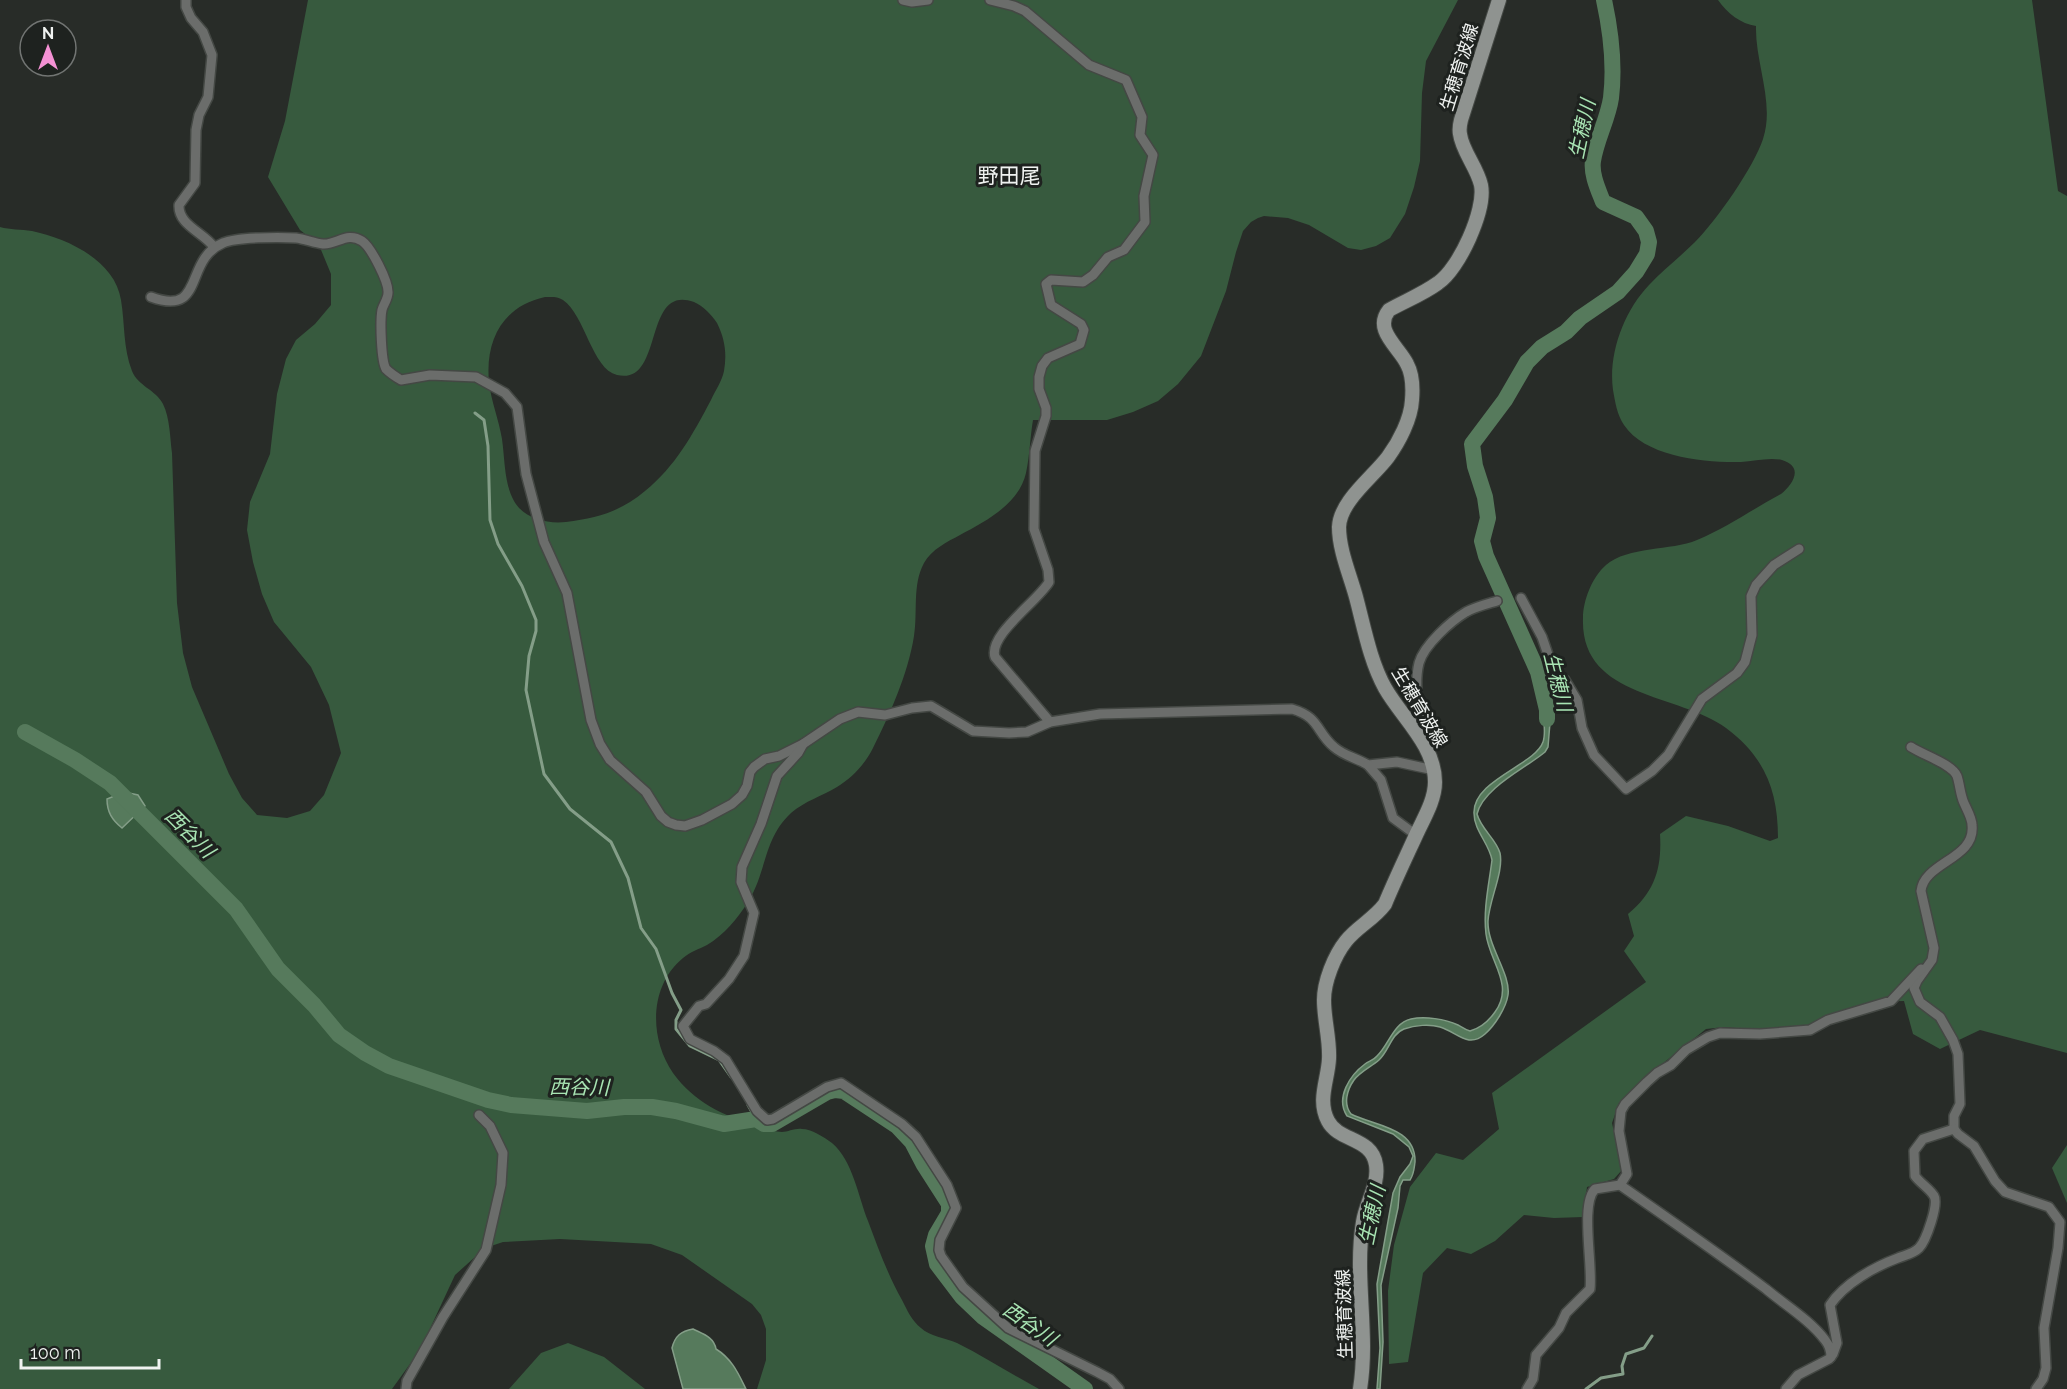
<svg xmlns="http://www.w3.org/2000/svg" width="2067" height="1389" viewBox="0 0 2067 1389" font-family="Raleway,'Noto Sans JP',sans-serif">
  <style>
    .forest { fill: #375a3e; fill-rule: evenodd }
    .water { fill: #567a5c; stroke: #849e88; stroke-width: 1.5 }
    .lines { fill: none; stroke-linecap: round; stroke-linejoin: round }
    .stream { stroke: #849e88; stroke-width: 3 }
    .river { stroke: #567a5c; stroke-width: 16 }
    .minor-casing { stroke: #444844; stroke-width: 12 }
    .secondary-casing { stroke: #444844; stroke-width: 16 }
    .minor { stroke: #6b6d6b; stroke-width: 9 }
    .secondary { stroke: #8f9390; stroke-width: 14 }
    .labels { text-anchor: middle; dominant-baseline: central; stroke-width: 6; stroke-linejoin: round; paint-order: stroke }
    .street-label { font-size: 18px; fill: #eff2f0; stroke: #1e221f }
    .water-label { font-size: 20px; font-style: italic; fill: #a8e4b3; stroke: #1e221f }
    .quarter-label { font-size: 21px; fill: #eff2f0; stroke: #1e221f }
  </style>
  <rect width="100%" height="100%" fill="#282c28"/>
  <!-- forest -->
  <g class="forest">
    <path d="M308 0H1458L1426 61 1422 93 1420 161 1414 187 1405 214 1390 238 1376 246 1361 250 1348 248 1309 225 1288 218 1264 216 1258 218 1251 222 1243 231 1236 252 1226 291 1201 356 1178 384 1158 401 1133 412 1107 420H1033C1030 437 1030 455 1026 473 1019 504 986 521 960 535 947 542 932 549 924 563 912 585 918 612 914 636 908 674 890 714 873 748 865 764 852 778 837 787 822 796 805 801 791 813 763 839 767 872 748 902 738 918 724 935 707 945 699 949 690 952 683 958 649 986 649 1038 673 1073 694 1102 723 1116 756 1125 764 1127 774 1132 782 1132 788 1132 795 1128 802 1129 811 1129 824 1137 832 1143 853 1161 858 1196 868 1221 878 1248 888 1275 902 1300 907 1310 912 1321 921 1328 929 1336 946 1338 957 1343 985 1357 1011 1374 1039 1389H757L766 1360V1329L761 1315 752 1304 682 1255 651 1244 560 1239 503 1242 485 1248 455 1275 420 1350 392 1389H0V227C10 230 21 229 32 231 66 238 115 260 121 300 125 324 123 348 132 371 138 386 156 390 163 404 170 418 170 438 172 453L177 603 183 653 192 687 229 774 242 798 257 815 287 818 310 811 324 795 341 753 329 705 311 667 274 622 262 594 253 562 247 530 250 502 270 454 277 394 286 359 296 340 315 324 331 305V274L319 245 300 230 268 177 285 121ZM545 297C551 297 557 296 563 300 585 315 592 369 617 375 665 386 642 283 694 302 703 306 712 315 717 323 725 339 727 354 724 371 722 381 715 391 711 400 693 434 675 467 645 491 620 512 597 518 566 522 547 524 524 519 514 501 504 483 505 460 502 439 499 420 491 401 489 382 485 340 503 306 545 297Z"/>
    <path d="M1718 0H2032L2058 191 2067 196V1053L1980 1030 1940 1049 1913 1034 1904 1001 1871 1002 1831 1014 1806 1027 1760 1030 1724 1027 1706 1029 1642 1080 1619 1103 1612 1123 1622 1170 1614 1179 1587 1187 1583 1217 1554 1218 1524 1215 1495 1241 1471 1254 1447 1248 1423 1273 1408 1362 1389 1364 1388 1291 1394 1245 1410 1187 1436 1153 1463 1160 1499 1129 1492 1093 1646 982 1624 951 1634 936 1628 914C1655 892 1662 868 1660 834L1686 816 1728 826 1770 841 1778 838C1778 791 1765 757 1726 728 1679 693 1580 699 1583 618 1583 601 1592 577 1606 565 1628 546 1671 551 1697 540 1726 528 1753 509 1781 494 1792 485 1805 467 1782 460 1770 457 1754 461 1741 462 1706 463 1645 457 1624 425 1617 415 1615 401 1613 390 1608 354 1624 311 1649 285 1663 270 1680 257 1695 242 1716 221 1754 167 1763 139 1775 103 1755 63 1756 26 1741 24 1727 13 1718 0Z"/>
    <path d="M2067 1145V1203L2052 1168Z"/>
    <path d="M568 1343 604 1357 645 1389H509L541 1353Z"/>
  </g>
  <!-- water -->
  <g class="water">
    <path d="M1546 691 1551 710 1548 747 1545 752C1526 768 1483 788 1477 814 1481 829 1496 839 1500 853 1504 872 1489 900 1488 921 1487 946 1511 974 1508 995 1506 1008 1495 1025 1485 1034 1468 1049 1457 1032 1440 1027 1430 1024 1415 1025 1404 1029 1391 1034 1389 1051 1379 1060 1371 1067 1361 1071 1354 1080 1347 1090 1343 1104 1351 1114 1374 1126 1416 1127 1415 1162 1414 1169 1414 1174 1410 1180H1403L1400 1186 1398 1208 1381 1285 1383 1342 1380 1389H1377L1380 1348 1377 1284 1393 1193 1400 1177 1410 1164 1413 1156 1409 1147 1393 1134 1347 1116C1335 1098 1350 1075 1365 1064 1369 1061 1374 1060 1377 1056 1389 1045 1393 1023 1411 1019 1425 1016 1445 1019 1458 1025 1462 1027 1465 1030 1470 1031 1481 1028 1488 1022 1495 1012 1515 985 1489 961 1486 934 1483 910 1489 884 1492 860 1489 843 1474 831 1474 813 1473 780 1535 765 1543 742 1547 731 1542 716 1543 705 1543 700 1545 696 1546 691Z"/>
    <path d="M124 792 138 795 145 806 122 828C112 820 107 812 107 799Z"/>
    <path d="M693 1329C703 1334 714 1337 716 1349 732 1359 738 1373 746 1389H683L672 1348C675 1336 681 1331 693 1329Z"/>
  </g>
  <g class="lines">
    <!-- stream -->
    <g class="stream">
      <path d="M475 413 484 420 488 446 490 520 498 544 522 586 536 620V631L529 656 526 690 544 774 570 809 611 842 628 878 641 928 656 949 672 993 681 1010 676 1020V1029L690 1046 719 1060 731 1077"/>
      <path d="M748 1105 756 1119"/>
      <path d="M1586 1389 1601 1378 1623 1374 1622 1366 1626 1354 1644 1348 1652 1336"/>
    </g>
    <!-- river -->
    <g class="river">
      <path d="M1547 719V710L1538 672 1486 556 1482 541 1488 518 1485 497 1475 466 1472 444 1505 400 1527 362 1542 347 1566 332 1580 318 1618 292 1636 272 1647 254 1649 242 1646 231 1636 217 1603 202C1598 189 1591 174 1593 161 1596 140 1608 119 1611 98 1615 65 1611 32 1604 0"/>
      <path d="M25 732 75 760 110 783 236 909 278 969 314 1005 339 1035 365 1053 389 1066 488 1100 511 1105 587 1111 624 1107H652L676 1111 724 1124 756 1119 764 1124H772L827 1092 835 1090 844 1091 897 1126 912 1142 924 1165 949 1204V1213L936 1235 933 1246 937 1264 962 1297 983 1317 1085 1389"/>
    </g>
    <!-- minor casing -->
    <g class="minor-casing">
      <g id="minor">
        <path d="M186 0V7L191 18 203 32 212 55 208 97 199 115 196 130 195 183 179 205C178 225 203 232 214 247"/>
        <path d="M903 0 912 2 928 0"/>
        <path d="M990 0 1014 6 1025 11 1089 65 1126 80 1142 117 1140 135 1153 155 1144 196 1145 222 1124 250 1108 257 1093 275 1083 282 1051 280 1046 284 1051 305 1081 324 1084 330 1080 344 1048 358 1042 366 1039 377V389L1046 408V416L1035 451 1034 529 1048 570 1049 582C1038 601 988 635 995 657L1050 722"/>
        <path d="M151 297C206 317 183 260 223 243 237 237 280 237 296 238 305 239 314 243 323 244 337 245 347 231 362 241 371 247 389 282 388 293 388 299 383 305 382 310 380 320 381 361 386 369 390 373 396 377 401 380L430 375 476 377 505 393 517 407 526 474 544 542 567 593 591 720 600 744 610 760 646 792 661 816 668 822 676 825 685 826 702 820 732 804 742 795 747 786 750 772 754 767 765 759 779 756 803 744 840 719 858 712 885 715 912 708 931 706 973 731 1009 733 1027 732 1050 722 1100 714 1292 709C1320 717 1316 732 1334 747 1344 756 1357 758 1368 765L1397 762 1434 770"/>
        <path d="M1521 598 1542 637 1554 672 1565 680 1577 700 1582 728 1594 755 1626 789 1652 771 1668 755 1702 699 1737 673 1745 662 1752 635 1751 596 1756 585 1774 565 1799 549"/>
        <path d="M1420 738C1421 713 1413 687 1419 663 1424 645 1451 621 1466 612 1475 607 1487 604 1497 601"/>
        <path d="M803 744 798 753 777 776 761 824 742 867 741 882 754 913 744 956 729 979 706 1004 699 1006 683 1026 690 1039 714 1051 726 1060 757 1111 767 1120 773 1119 827 1087 841 1083 902 1124 916 1137 947 1185 956 1208 940 1240 939 1250 941 1256 963 1287 1008 1328 1097 1372 1110 1379 1119 1389"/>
        <path d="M1911 747C1923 755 1952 764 1957 776 1960 785 1960 794 1964 803 1967 810 1972 818 1972 825 1976 859 1924 862 1921 891L1934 948 1932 960 1917 981 1914 988 1920 1002 1940 1017 1953 1040 1958 1054 1960 1104 1954 1116V1129L1958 1134 1974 1146 1995 1181 2005 1192 2049 1207 2060 1222 2058 1248 2044 1328 2046 1368 2043 1379 2036 1389"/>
        <path d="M1368 765 1381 780 1393 818 1416 835"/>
        <path d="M1620 1185C1669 1219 1718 1253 1766 1289 1785 1305 1810 1320 1825 1340 1829 1345 1831 1351 1831 1357"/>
        <path d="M406 1389 407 1381 443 1317 486 1250 501 1185 503 1153 490 1126 479 1115"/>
        <path d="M1527 1389 1533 1379 1536 1355 1559 1328 1566 1313 1590 1289C1593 1265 1580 1204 1595 1189L1620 1185 1627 1174 1619 1131 1621 1111 1625 1104 1647 1082 1657 1073 1671 1065 1686 1050 1708 1037 1720 1033 1760 1034 1810 1030 1828 1020 1891 1001 1921 969"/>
        <path d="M1786 1389 1798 1375 1829 1359 1833 1354 1837 1343 1830 1305C1845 1283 1874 1267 1898 1258 1905 1255 1913 1254 1919 1248 1926 1241 1939 1204 1934 1196 1930 1189 1920 1183 1915 1176L1914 1151 1923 1139 1954 1129"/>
      </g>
    </g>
    <!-- secondary casing -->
    <g class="secondary-casing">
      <path id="secondary" d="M1360 1389C1369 1333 1354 1277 1363 1222 1366 1202 1379 1185 1376 1165 1372 1137 1339 1142 1328 1121 1317 1100 1328 1080 1329 1059 1330 1039 1324 1020 1324 1000 1324 982 1334 956 1346 941 1357 927 1374 919 1385 904 1395 880 1406 857 1417 833 1424 818 1435 800 1435 782 1435 745 1402 718 1385 688 1370 661 1364 627 1356 597 1350 575 1339 550 1339 527 1340 501 1373 477 1388 457 1399 442 1411 419 1412 400 1413 388 1413 375 1407 364 1399 347 1373 330 1389 310 1405 301 1423 294 1438 283 1459 269 1486 210 1481 185 1477 167 1462 151 1460 134 1459 129 1460 124 1461 120L1499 0"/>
    </g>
    <!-- minor -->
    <use href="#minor" class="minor"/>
    <!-- secondary -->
    <use href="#secondary" class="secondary"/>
  </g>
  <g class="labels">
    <!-- street labels -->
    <g class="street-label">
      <text transform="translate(1459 67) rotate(-73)">生穂育波線</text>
      <text transform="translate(1420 707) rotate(59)">生穂育波線</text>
      <text transform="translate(1344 1314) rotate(-92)">生穂育波線</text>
    </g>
    <!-- water labels -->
    <g class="water-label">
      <text transform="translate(1582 129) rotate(-78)">生穂川</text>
      <text transform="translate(1558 682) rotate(76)">生穂川</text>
      <text transform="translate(190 833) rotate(45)">西谷川</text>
      <text transform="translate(579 1087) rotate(1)">西谷川</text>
      <text transform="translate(1372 1215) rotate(-78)">生穂川</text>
      <text transform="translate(1030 1324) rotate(35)">西谷川</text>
    </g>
    <!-- quarter labels -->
    <g class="quarter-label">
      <text x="1009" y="175">野田尾</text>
    </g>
  </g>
  <!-- north arrow -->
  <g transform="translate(48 48)"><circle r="28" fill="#1e221f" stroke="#727573" stroke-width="1.5"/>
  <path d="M0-4.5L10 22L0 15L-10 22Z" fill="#f491d4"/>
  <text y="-9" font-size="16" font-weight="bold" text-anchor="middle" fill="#eff2f0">N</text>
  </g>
  <!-- scale -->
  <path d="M21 1359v9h138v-9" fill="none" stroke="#eff2f0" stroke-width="3"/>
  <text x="30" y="1359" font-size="18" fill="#eff2f0" stroke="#1e221f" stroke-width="4.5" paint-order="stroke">100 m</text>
</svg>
